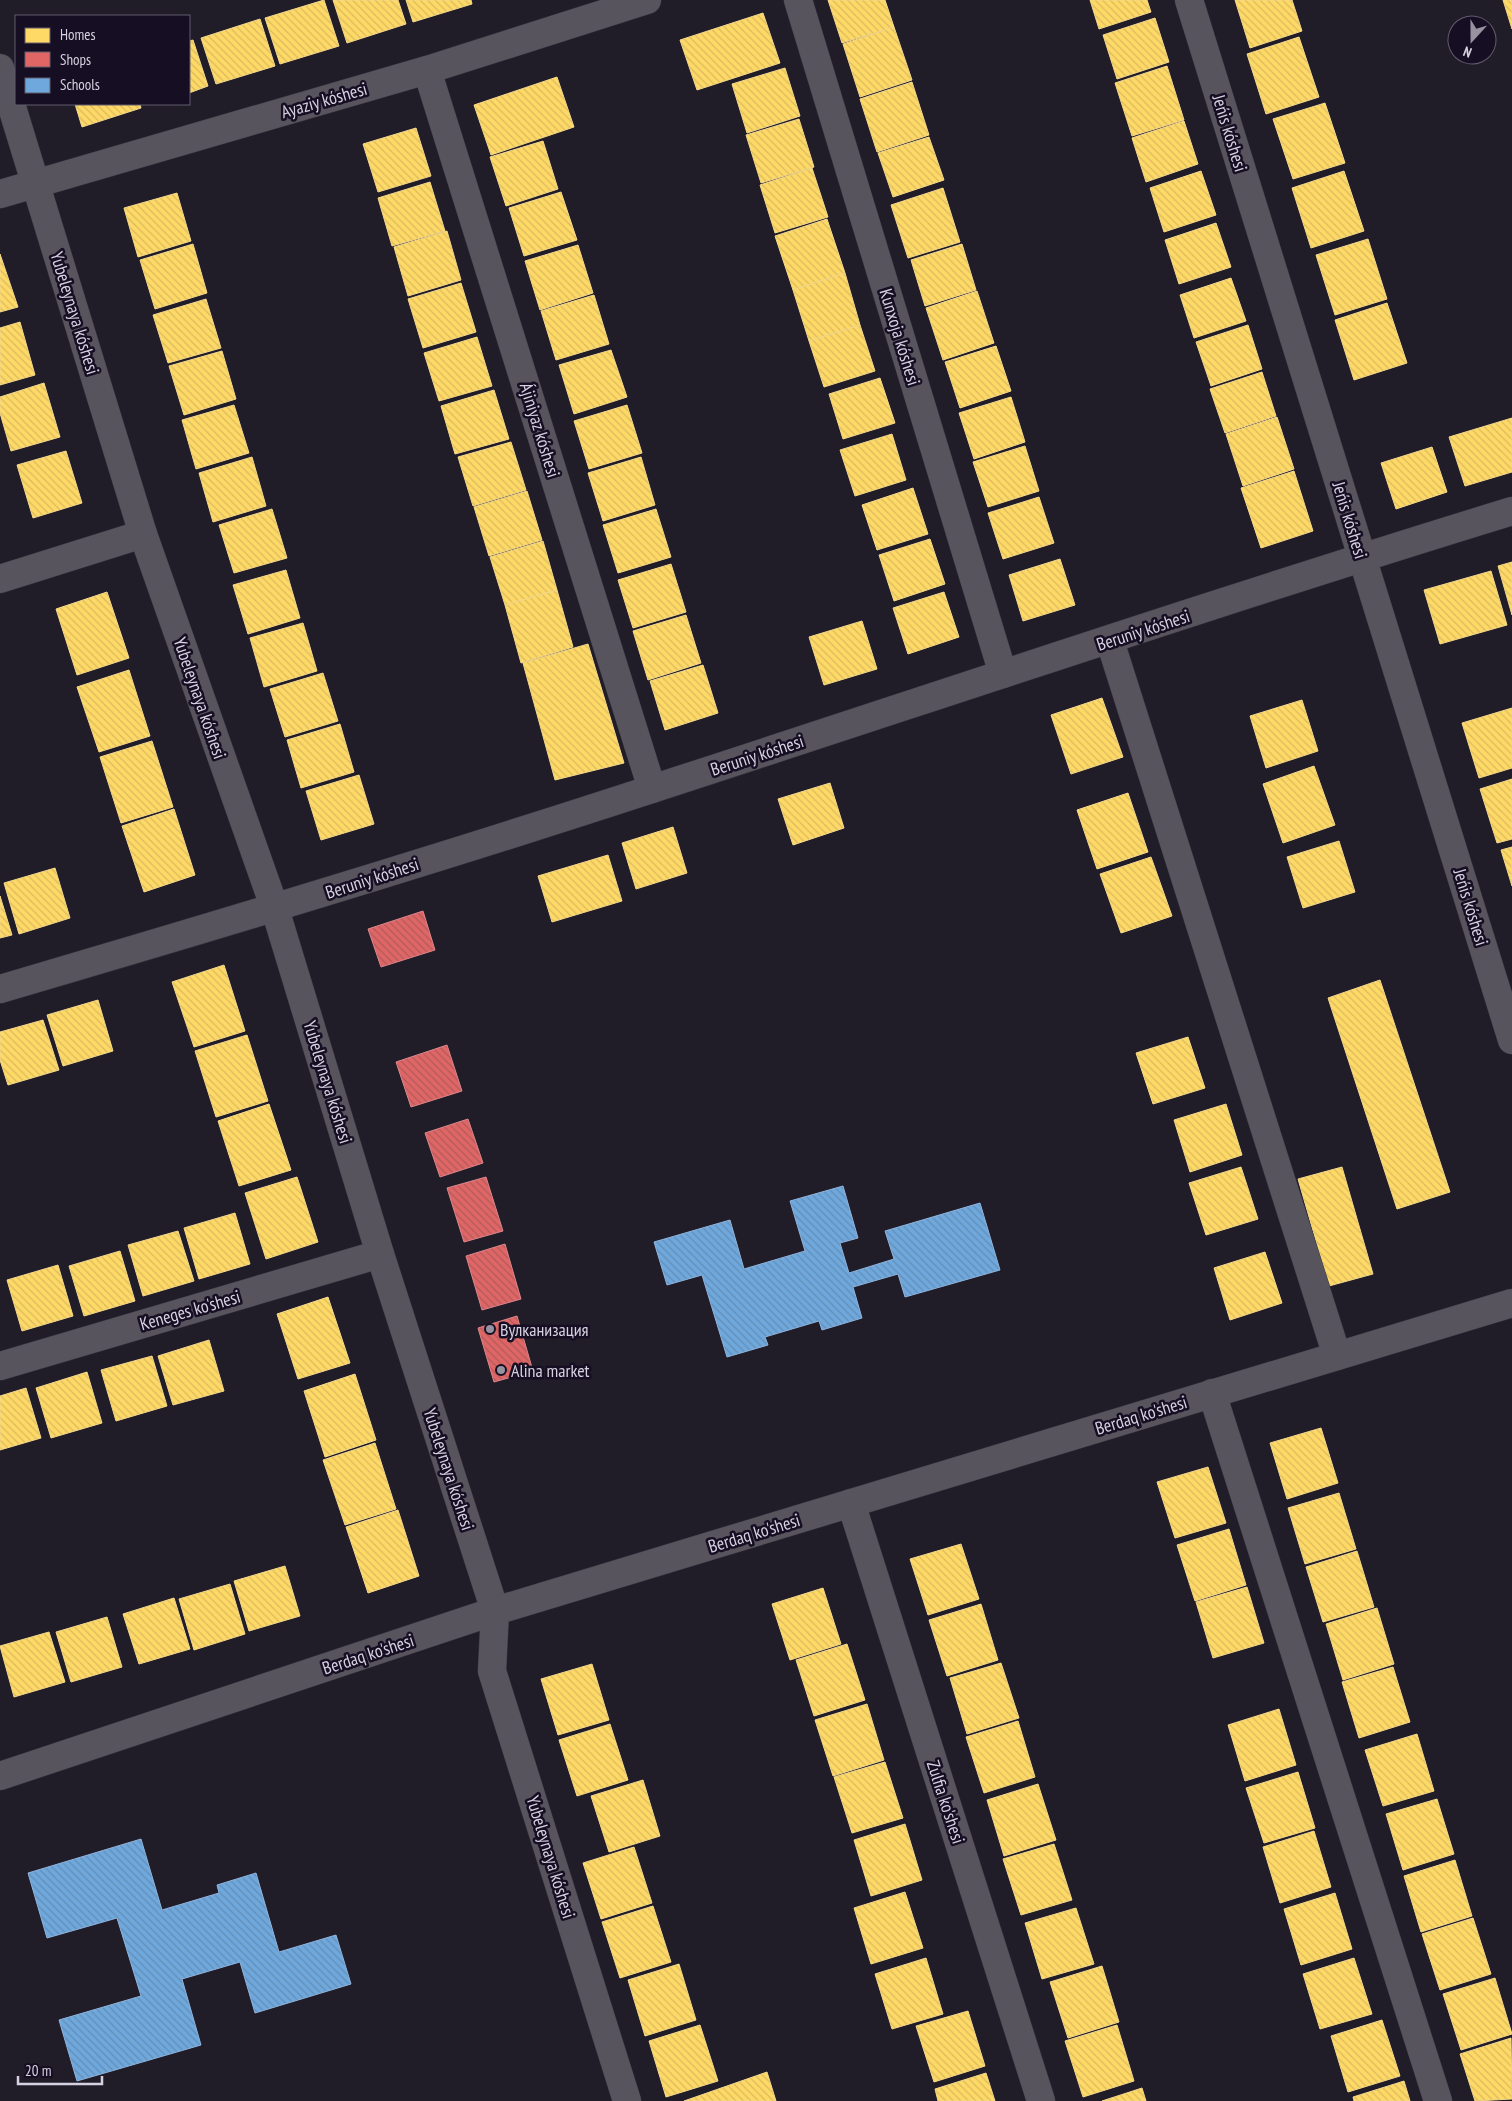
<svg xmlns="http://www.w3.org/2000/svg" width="1512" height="2101" viewBox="0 0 1512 2101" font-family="'PT Sans Narrow',sans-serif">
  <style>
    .homes { fill: url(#homes-back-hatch); stroke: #f3d78b }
    .shops { fill: url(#shops-back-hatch); stroke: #dd868b }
    .schools { fill: url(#schools-back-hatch); stroke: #8eb4de }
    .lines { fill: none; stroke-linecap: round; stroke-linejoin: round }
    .minor-casing { stroke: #3b3842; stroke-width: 29 }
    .tertiary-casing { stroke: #3b3842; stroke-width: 29 }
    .minor { stroke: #57545e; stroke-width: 28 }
    .tertiary { stroke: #57545e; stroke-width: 28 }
    .poi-dot { fill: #9692a0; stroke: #160e23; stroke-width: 2 }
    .labels { text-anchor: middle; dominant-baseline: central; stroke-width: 5; stroke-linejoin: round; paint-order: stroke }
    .street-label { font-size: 18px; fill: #d6d1e1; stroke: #160e23 }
    .poi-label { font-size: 18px; fill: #d6d1e1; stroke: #160e23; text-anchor: start }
  </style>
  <defs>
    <pattern id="homes-back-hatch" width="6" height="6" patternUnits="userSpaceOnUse" patternTransform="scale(1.25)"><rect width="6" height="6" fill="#ffd966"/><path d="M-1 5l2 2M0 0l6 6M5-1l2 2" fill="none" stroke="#d9ba5f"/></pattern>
    <pattern id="shops-back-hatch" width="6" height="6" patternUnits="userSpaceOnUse" patternTransform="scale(1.25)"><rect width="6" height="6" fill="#e06666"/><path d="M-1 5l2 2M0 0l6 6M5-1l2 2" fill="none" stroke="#b05a5c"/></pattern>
    <pattern id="schools-back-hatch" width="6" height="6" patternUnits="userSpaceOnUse" patternTransform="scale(1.25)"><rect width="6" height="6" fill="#6fa8dc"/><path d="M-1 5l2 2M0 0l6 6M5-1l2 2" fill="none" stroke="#638eb6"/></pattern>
  </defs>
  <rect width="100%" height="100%" fill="#201c28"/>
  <!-- homes -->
  <g class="homes">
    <path d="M324 0 339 46 280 64 265 18Z"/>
    <path d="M333 0H398L406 24 347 43Z"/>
    <path d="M406 0H471L472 4 413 22Z"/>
    <path d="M828 0H885L894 27 842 43Z"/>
    <path d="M1090 0H1147L1151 12 1099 29Z"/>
    <path d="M1235 0H1292L1302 31 1250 48Z"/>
    <path d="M1503 0H1512V29Z"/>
    <path d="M763 13 780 63 697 90 680 40Z"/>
    <path d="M1155 18 1169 62 1117 79 1103 35Z"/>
    <path d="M260 19 275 66 216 84 201 38Z"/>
    <path d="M894 27 912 80 860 97 843 44Z"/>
    <path d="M1299 37 1319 97 1266 114 1247 54Z"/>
    <path d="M193 40 208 86 189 93V41Z"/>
    <path d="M1167 66 1184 120 1132 136 1115 83Z"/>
    <path d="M785 68 800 116 747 133 732 84Z"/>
    <path d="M557 77 574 127 491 155 474 105Z"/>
    <path d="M912 82 929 135 877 152 860 99Z"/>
    <path d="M1325 103 1345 163 1293 179 1273 119Z"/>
    <path d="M75 104H140L141 108 82 127Z"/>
    <path d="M799 119 814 167 761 183 746 135Z"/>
    <path d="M1184 121 1198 164 1146 182 1132 138Z"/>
    <path d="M416 128 431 176 378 192 363 144Z"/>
    <path d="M929 137 944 180 893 197 878 153Z"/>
    <path d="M543 141 558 189 506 206 490 157Z"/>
    <path d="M812 168 828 217 775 233 760 185Z"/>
    <path d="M1201 171 1216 215 1164 232 1150 188Z"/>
    <path d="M1344 171 1364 231 1311 248 1292 188Z"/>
    <path d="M430 182 445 231 392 246 378 198Z"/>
    <path d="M943 188 960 242 908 258 891 205Z"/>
    <path d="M561 192 577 240 524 256 509 208Z"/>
    <path d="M177 193 191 241 138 257 124 208Z"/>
    <path d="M827 219 845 273 793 290 775 236Z"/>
    <path d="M1216 223 1231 267 1179 284 1165 240Z"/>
    <path d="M447 231 461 280 408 296 394 247Z"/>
    <path d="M1368 239 1387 299 1335 315 1316 255Z"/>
    <path d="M193 244 207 293 155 309 140 260Z"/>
    <path d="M962 244 976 290 925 306 911 260Z"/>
    <path d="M578 245 593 293 540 310 525 261Z"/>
    <path d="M0 254 18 307 0 312Z"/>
    <path d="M845 273 860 325 809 341 793 290Z"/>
    <path d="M1231 278 1246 321 1194 338 1180 295Z"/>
    <path d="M461 283 476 332 423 348 408 299Z"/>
    <path d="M977 291 994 343 943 360 926 308Z"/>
    <path d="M594 295 609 344 556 360 541 311Z"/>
    <path d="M206 299 221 348 168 363 153 315Z"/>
    <path d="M1387 303 1407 363 1354 380 1335 320Z"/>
    <path d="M20 322 35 375 0 385V328Z"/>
    <path d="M860 325 875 371 824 387 809 341Z"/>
    <path d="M1248 325 1262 369 1211 386 1196 342Z"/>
    <path d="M477 337 492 386 439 401 424 353Z"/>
    <path d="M996 346 1011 391 960 408 945 362Z"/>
    <path d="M611 350 627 397 574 414 559 365Z"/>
    <path d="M222 351 236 399 184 415 169 366Z"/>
    <path d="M1262 372 1276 416 1225 433 1210 389Z"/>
    <path d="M880 378 895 423 843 439 829 394Z"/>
    <path d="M44 383 60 437 11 451 0 413V397Z"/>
    <path d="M494 390 509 439 455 454 441 406Z"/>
    <path d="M1011 397 1025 442 974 459 959 413Z"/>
    <path d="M234 405 249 453 196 469 182 420Z"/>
    <path d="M627 405 642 453 589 469 574 421Z"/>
    <path d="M1277 417 1294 469 1243 486 1226 434Z"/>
    <path d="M1512 418V472L1465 486 1449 437Z"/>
    <path d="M892 434 906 480 855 496 840 450Z"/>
    <path d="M511 442 526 490 473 506 458 457Z"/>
    <path d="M1025 446 1039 491 988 507 973 462Z"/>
    <path d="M1432 447 1447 492 1396 509 1381 463Z"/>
    <path d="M66 451 82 503 33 518 17 465Z"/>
    <path d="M252 457 266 506 213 522 199 473Z"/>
    <path d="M641 457 655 505 603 521 588 473Z"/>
    <path d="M1294 471 1313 531 1261 548 1241 488Z"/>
    <path d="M913 488 928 534 877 550 862 505Z"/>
    <path d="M527 491 542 540 489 556 474 507Z"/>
    <path d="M1039 497 1054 543 1003 559 988 513Z"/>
    <path d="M272 509 287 558 234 573 219 525Z"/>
    <path d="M656 509 671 557 618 573 603 525Z"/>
    <path d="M930 539 945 584 894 601 879 555Z"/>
    <path d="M543 541 557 590 505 605 490 557Z"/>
    <path d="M1060 559 1075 605 1023 621 1009 575Z"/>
    <path d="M1512 562V615L1498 566Z"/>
    <path d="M671 564 686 612 633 628 618 580Z"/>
    <path d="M286 570 300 618 248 634 233 585Z"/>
    <path d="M1491 571 1507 625 1440 644 1424 590Z"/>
    <path d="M557 590 573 647 521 663 505 605Z"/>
    <path d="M107 592 129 658 77 675 56 609Z"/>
    <path d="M944 592 959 637 908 654 893 608Z"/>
    <path d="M686 615 701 663 648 680 633 631Z"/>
    <path d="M862 621 877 669 824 685 809 637Z"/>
    <path d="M303 623 317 671 264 687 250 638Z"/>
    <path d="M588 644 624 763 555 780 523 663Z"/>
    <path d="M703 665 718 713 665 730 650 681Z"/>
    <path d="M129 670 150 736 99 752 77 687Z"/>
    <path d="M323 673 338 721 285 737 270 689Z"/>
    <path d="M1102 698 1123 757 1071 774 1051 715Z"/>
    <path d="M1302 700 1318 751 1266 768 1250 716Z"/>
    <path d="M1512 708V768L1479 778 1462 723Z"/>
    <path d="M340 724 354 772 301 788 287 740Z"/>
    <path d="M152 741 173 807 121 823 100 757Z"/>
    <path d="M1314 766 1335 825 1283 843 1263 784Z"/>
    <path d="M359 775 374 824 321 840 306 791Z"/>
    <path d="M1512 779V839L1497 843 1480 789Z"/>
    <path d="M830 783 844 828 793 845 778 799Z"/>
    <path d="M1128 793 1148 852 1097 869 1077 810Z"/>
    <path d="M174 809 195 875 144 892 122 826Z"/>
    <path d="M673 827 687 873 636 889 622 843Z"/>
    <path d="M1339 841 1355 892 1303 908 1287 857Z"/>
    <path d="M1512 847V886L1501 850Z"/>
    <path d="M608 855 622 901 552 922 538 876Z"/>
    <path d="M1151 857 1172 916 1121 933 1100 874Z"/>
    <path d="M55 868 70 918 19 934 4 883Z"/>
    <path d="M0 896 12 935 0 938Z"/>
    <path d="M224 965 245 1031 194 1047 172 982Z"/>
    <path d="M1380 980 1450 1192 1397 1209 1328 998Z"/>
    <path d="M98 1000 113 1051 63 1066 47 1015Z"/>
    <path d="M43 1020 59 1070 8 1085 0 1060V1032Z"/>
    <path d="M247 1035 268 1101 216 1117 195 1051Z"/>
    <path d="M1188 1037 1205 1088 1153 1104 1136 1053Z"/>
    <path d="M269 1104 291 1170 239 1186 218 1121Z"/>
    <path d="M1226 1104 1242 1155 1190 1172 1174 1120Z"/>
    <path d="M1241 1167 1258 1219 1206 1235 1189 1183Z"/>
    <path d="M1342 1167 1373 1274 1329 1286 1298 1179Z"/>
    <path d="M297 1177 318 1242 266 1259 245 1193Z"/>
    <path d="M235 1213 250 1264 199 1279 184 1228Z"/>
    <path d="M178 1231 194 1281 143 1296 128 1245Z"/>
    <path d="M120 1251 135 1301 84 1316 69 1266Z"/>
    <path d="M1265 1252 1282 1303 1230 1320 1214 1268Z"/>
    <path d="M58 1265 73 1316 22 1331 7 1280Z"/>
    <path d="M328 1297 350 1363 298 1379 277 1314Z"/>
    <path d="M209 1340 224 1391 173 1405 158 1356Z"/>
    <path d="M152 1356 167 1406 116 1421 101 1370Z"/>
    <path d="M87 1372 102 1423 51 1438 36 1388Z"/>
    <path d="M355 1374 376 1440 325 1457 304 1391Z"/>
    <path d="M26 1388 41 1438 0 1450V1396Z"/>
    <path d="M1321 1428 1338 1483 1287 1499 1270 1443Z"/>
    <path d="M375 1443 396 1509 345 1525 323 1460Z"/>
    <path d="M1208 1467 1226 1523 1175 1538 1157 1482Z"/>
    <path d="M1339 1493 1356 1549 1305 1564 1288 1508Z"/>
    <path d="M398 1510 419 1576 368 1593 346 1527Z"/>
    <path d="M1229 1529 1246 1585 1195 1601 1177 1545Z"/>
    <path d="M961 1544 979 1599 928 1615 910 1559Z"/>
    <path d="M1357 1551 1374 1607 1323 1622 1306 1567Z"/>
    <path d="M285 1566 300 1616 249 1631 234 1581Z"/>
    <path d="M230 1584 245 1634 194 1650 179 1599Z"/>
    <path d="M1247 1587 1264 1643 1213 1658 1196 1602Z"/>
    <path d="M823 1588 841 1644 790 1660 772 1604Z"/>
    <path d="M174 1598 190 1649 139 1664 123 1614Z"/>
    <path d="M981 1604 998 1660 947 1676 929 1620Z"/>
    <path d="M1377 1608 1394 1664 1343 1680 1326 1624Z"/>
    <path d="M107 1617 122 1667 71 1682 56 1632Z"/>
    <path d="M49 1632 65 1682 14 1697 0 1646Z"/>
    <path d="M847 1644 865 1700 814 1716 796 1660Z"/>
    <path d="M1001 1663 1019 1718 967 1734 950 1678Z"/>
    <path d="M592 1664 609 1720 558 1735 541 1679Z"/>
    <path d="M1393 1667 1410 1722 1359 1738 1342 1682Z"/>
    <path d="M867 1704 884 1760 833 1776 815 1720Z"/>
    <path d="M1279 1709 1296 1765 1245 1781 1228 1725Z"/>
    <path d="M1018 1721 1035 1777 984 1793 966 1737Z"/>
    <path d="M610 1724 628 1780 577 1796 559 1740Z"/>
    <path d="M1417 1734 1434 1791 1383 1806 1365 1750Z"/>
    <path d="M885 1762 903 1818 852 1833 834 1777Z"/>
    <path d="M1298 1772 1315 1828 1264 1843 1246 1788Z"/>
    <path d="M643 1780 660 1836 609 1852 591 1796Z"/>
    <path d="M1038 1784 1056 1840 1004 1856 987 1800Z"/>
    <path d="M1437 1799 1454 1854 1403 1870 1386 1814Z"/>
    <path d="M905 1824 922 1880 871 1896 854 1840Z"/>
    <path d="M1314 1831 1331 1887 1280 1903 1263 1847Z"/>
    <path d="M1054 1844 1072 1900 1021 1915 1003 1859Z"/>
    <path d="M634 1847 652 1903 601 1919 583 1863Z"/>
    <path d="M1455 1860 1472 1916 1421 1932 1404 1876Z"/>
    <path d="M905 1892 923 1948 871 1964 854 1908Z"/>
    <path d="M1335 1893 1352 1949 1301 1965 1284 1909Z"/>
    <path d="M653 1906 671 1962 620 1978 602 1922Z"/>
    <path d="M1076 1908 1094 1964 1042 1979 1025 1923Z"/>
    <path d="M1473 1918 1491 1974 1440 1990 1422 1934Z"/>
    <path d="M926 1958 943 2014 892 2029 875 1974Z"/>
    <path d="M1354 1958 1372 2014 1320 2029 1303 1974Z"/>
    <path d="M679 1964 696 2020 645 2036 628 1980Z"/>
    <path d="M1102 1966 1119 2022 1068 2038 1050 1982Z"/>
    <path d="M1495 1978 1512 2034 1461 2050 1443 1994Z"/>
    <path d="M968 2011 985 2066 934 2082 916 2026Z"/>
    <path d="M1382 2020 1400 2076 1348 2092 1331 2036Z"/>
    <path d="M700 2025 718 2081 666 2097 649 2041Z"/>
    <path d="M1117 2025 1134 2081 1083 2097 1065 2041Z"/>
    <path d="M1511 2038 1512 2099 1475 2101 1460 2054Z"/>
    <path d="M767 2072 776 2101H684Z"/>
    <path d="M986 2073 995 2101H938L935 2089Z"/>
    <path d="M1404 2081 1410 2101H1354L1353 2097Z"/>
    <path d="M1142 2088 1146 2101H1102Z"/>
  </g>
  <!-- shops -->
  <g class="shops">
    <path d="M423 911 435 950 381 967 368 929Z"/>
    <path d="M447 1045 462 1091 411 1107 396 1062Z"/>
    <path d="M468 1119 483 1163 440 1177 425 1133Z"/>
    <path d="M486 1177 503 1231 464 1242 447 1188Z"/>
    <path d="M505 1244 521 1299 482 1310 466 1256Z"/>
    <path d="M517 1316 533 1371 494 1382 478 1328Z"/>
  </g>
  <!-- schools -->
  <g class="schools">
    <path d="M843 1186 858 1238 840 1243 849 1273 894 1259 885 1231 980 1203 1000 1270 905 1297 898 1274 853 1287 862 1318 822 1330 819 1321 765 1337 768 1345 727 1357 702 1275 667 1285 654 1242 730 1220 744 1269 805 1251 790 1201Z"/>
    <path d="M141 1839 162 1910 219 1893 217 1885 256 1873 279 1952 336 1935 351 1984 255 2013 240 1962 182 1979 201 2045 77 2081 59 2020 141 1996 117 1918 47 1938 28 1873Z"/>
  </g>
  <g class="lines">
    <!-- minor casing -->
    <g class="minor-casing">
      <g id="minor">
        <path d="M798 0 1003 674"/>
        <path d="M1189 0 1512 1040"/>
        <path d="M0 68 143 534 275 909 380 1254 495 1611 492 1671 627 2101"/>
        <path d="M427 70 652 789"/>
        <path d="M0 194 427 70 647 0"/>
        <path d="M0 579 143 534"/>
        <path d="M1110 641 1337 1356"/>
        <path d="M0 989C219 925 438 859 655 788 941 695 1225 599 1512 511"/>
        <path d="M0 1366 380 1254"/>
        <path d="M1212 1393 1438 2101"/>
        <path d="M851 1503 1041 2101"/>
      </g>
    </g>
    <!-- tertiary casing -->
    <g class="tertiary-casing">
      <path id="tertiary" d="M0 1776 495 1611 1512 1303"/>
    </g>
    <!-- minor -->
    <use href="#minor" class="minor"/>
    <!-- tertiary -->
    <use href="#tertiary" class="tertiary"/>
  </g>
  <!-- markers -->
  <g class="poi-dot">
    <circle cx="490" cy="1329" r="5"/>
    <circle cx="501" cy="1370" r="5"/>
  </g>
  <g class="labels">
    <!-- street labels -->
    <g class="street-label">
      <text transform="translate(324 100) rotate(-16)">Ayaziy kóshesi</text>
      <text transform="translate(1230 133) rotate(73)">Jeńis kóshesi</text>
      <text transform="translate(75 313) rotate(73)">Yubeleynaya kóshesi</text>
      <text transform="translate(900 337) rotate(73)">Kunxoja kóshesi</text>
      <text transform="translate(540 430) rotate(73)">Ájiniyaz kóshesi</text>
      <text transform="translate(1350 520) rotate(73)">Jeńis kóshesi</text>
      <text transform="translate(1143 630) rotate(-18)">Beruniy kóshesi</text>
      <text transform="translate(200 698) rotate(71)">Yubeleynaya kóshesi</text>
      <text transform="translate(757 755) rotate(-18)">Beruniy kóshesi</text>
      <text transform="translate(372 878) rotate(-18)">Beruniy kóshesi</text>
      <text transform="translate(1471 907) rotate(73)">Jeńis kóshesi</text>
      <text transform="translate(328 1082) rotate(73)">Yubeleynaya kóshesi</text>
      <text transform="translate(190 1310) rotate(-16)">Keneges ko'shesi</text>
      <text transform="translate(1141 1415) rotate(-17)">Berdaq ko'shesi</text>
      <text transform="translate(449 1469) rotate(72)">Yubeleynaya kóshesi</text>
      <text transform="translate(754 1533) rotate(-17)">Berdaq ko'shesi</text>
      <text transform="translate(368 1654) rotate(-18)">Berdaq ko'shesi</text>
      <text transform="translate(946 1802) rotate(72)">Zulfia ko'shesi</text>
      <text transform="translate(551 1857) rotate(73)">Yubeleynaya kóshesi</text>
    </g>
    <!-- poi labels -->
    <g class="poi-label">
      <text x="500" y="1329">Вулканизация</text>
      <text x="511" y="1370">Alina market</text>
    </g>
  </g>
  <!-- legend -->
  <rect x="15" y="15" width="175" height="90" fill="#160e23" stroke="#635c6f"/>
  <rect x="25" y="28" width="25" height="15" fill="#ffd966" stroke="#635c6f"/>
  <text x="60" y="40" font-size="15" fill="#d6d1e1">Homes</text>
  <rect x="25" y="52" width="25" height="15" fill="#e06666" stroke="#635c6f"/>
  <text x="60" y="65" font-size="15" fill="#d6d1e1">Shops</text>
  <rect x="25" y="78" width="25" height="15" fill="#6fa8dc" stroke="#635c6f"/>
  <text x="60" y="90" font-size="15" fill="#d6d1e1">Schools</text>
  <!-- north arrow -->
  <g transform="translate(1472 40) rotate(201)"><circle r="24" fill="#160e23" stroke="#635c6f"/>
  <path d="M0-4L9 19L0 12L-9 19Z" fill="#9692a0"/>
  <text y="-8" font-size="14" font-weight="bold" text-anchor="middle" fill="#d6d1e1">N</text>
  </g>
  <!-- scale -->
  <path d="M18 2076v8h84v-8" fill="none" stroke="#d6d1e1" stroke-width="2.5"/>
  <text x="25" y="2076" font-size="15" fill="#d6d1e1" stroke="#160e23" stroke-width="4" paint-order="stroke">20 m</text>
</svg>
